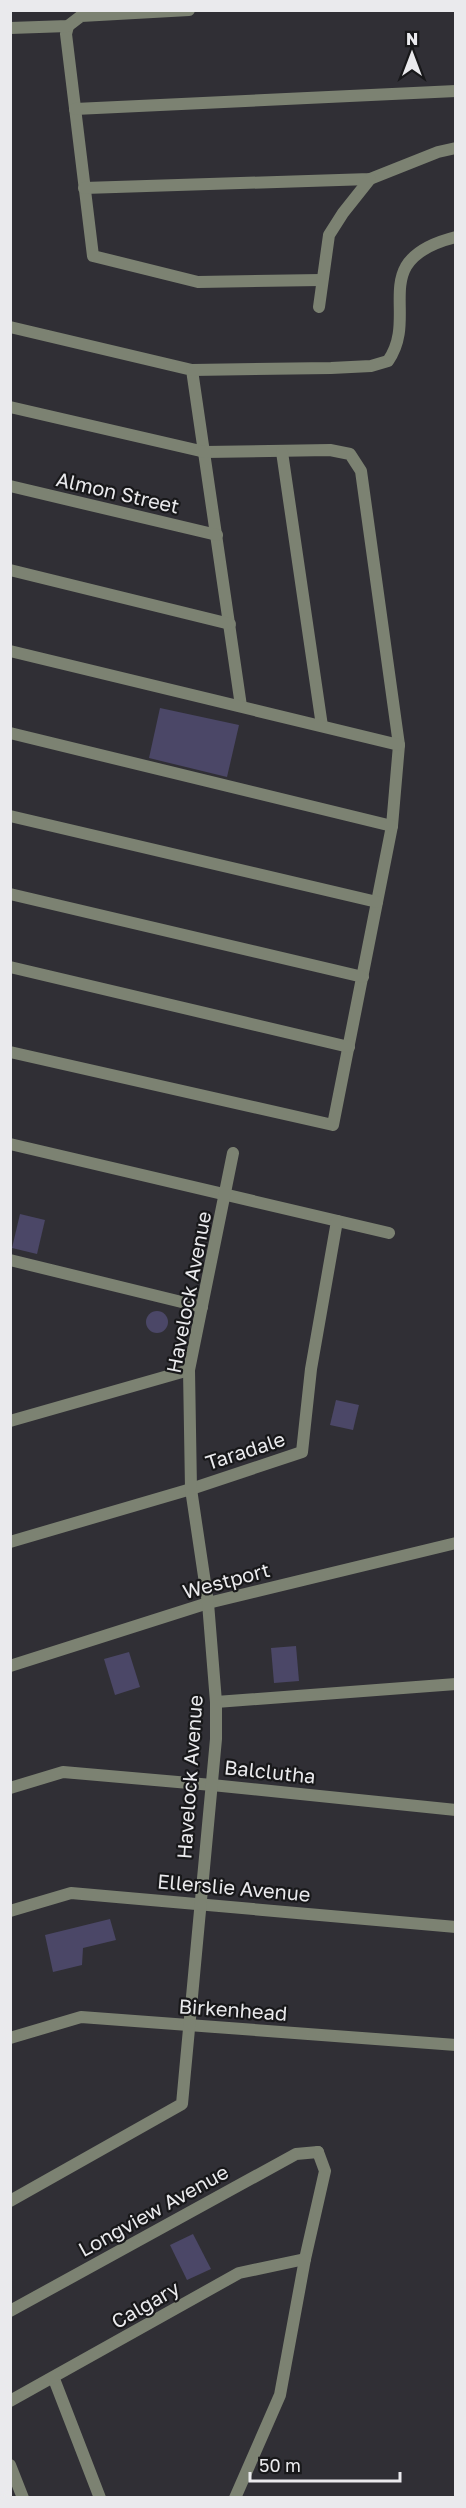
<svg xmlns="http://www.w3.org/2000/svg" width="466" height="2508" viewBox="0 0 466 2508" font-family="'Golos Text',sans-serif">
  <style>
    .building { fill: #4b4767 }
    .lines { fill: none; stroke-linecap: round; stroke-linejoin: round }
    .minor { stroke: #7c8272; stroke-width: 12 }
    .tertiary { stroke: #7c8272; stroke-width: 12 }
    .labels { text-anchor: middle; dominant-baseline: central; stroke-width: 4.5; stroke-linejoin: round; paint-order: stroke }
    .street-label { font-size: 20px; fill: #eaeaed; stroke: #18181a }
  </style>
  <rect width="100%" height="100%" fill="#302f35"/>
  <!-- building -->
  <g class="building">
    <path d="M160 708 239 725 227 777 149 758Z"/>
    <path d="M20 1214 45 1220 37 1254 12 1248Z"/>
    <circle cx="157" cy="1322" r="11"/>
    <path d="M336 1400 359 1405 353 1430 330 1425Z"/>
    <path d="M296 1646 299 1681 274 1683 271 1648Z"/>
    <path d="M129 1652 140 1687 115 1695 104 1659Z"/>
    <path d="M110 1919 116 1940 83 1948 82 1965 53 1972 45 1935Z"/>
    <path d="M193 2234 211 2269 187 2280 170 2245Z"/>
  </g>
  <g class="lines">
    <!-- minor -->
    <g class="minor">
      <path d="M68 26 66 34 93 256 198 282 321 280"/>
      <path d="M10 28 68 26 81 16 189 10"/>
      <path d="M75 109 456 91"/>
      <path d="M84 188 370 179 438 152 456 148"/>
      <path d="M319 307 329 235 343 213 370 179"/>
      <path d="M10 327 192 370 241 706"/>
      <path d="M10 407 205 452 330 450 350 454 361 471 399 745 392 826 333 1125 10 1052"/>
      <path d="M282 452 322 726"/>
      <path d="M10 486 217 535"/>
      <path d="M10 570 230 624"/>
      <path d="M10 651 399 745"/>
      <path d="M10 733 392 826"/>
      <path d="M10 816 377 902"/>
      <path d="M10 894 363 977"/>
      <path d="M10 967 349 1047"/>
      <path d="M10 1144 389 1233"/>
      <path d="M10 1260 202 1307"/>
      <path d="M10 1421 189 1370"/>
      <path d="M10 1542 191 1489 302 1452 311 1369 337 1221"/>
      <path d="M10 1666 208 1603 456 1543"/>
      <path d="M216 1702 456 1684"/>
      <path d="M10 1788 63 1772 212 1785 456 1810"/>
      <path d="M10 2038 81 2017 456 2045"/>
      <path d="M54 2379 100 2498"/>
      <path d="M10 2401 239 2273 305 2259"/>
      <path d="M10 2465 23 2498"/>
      <path d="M235 2498 280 2395 305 2259 325 2171 318 2152"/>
    </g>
    <!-- tertiary -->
    <g class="tertiary">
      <path d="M192 370 331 368 371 366 388 361C421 314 364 260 456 237"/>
      <path d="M10 1911 71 1893 456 1927"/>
      <path d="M10 2201 182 2104 216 1739V1702L208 1603 191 1489 189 1370 233 1153"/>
      <path d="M10 2311 296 2154 318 2152"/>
    </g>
  </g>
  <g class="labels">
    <!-- street labels -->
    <g class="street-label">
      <text transform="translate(118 492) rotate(13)">Almon Street</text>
      <text transform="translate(188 1292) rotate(-79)">Havelock Avenue</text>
      <text transform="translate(245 1450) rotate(-18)">Taradale</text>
      <text transform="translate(226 1580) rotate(-15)">Westport</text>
      <text transform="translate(270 1771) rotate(6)">Balclutha</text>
      <text transform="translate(189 1777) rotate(-86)">Havelock Avenue</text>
      <text transform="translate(234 1887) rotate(5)">Ellerslie Avenue</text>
      <text transform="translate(233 2009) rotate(4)">Birkenhead</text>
      <text transform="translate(153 2210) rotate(-29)">Longview Avenue</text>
      <text transform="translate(145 2304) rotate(-30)">Calgary</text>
    </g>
  </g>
  <!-- border -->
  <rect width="466" height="2508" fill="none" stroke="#eaeaed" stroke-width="24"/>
  <!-- north arrow -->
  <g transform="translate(412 54)" stroke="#18181a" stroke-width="4.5" paint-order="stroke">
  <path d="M0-4.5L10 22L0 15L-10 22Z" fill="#eaeaed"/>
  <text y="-9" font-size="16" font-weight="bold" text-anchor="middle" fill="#eaeaed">N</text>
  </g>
  <!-- scale -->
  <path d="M250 2472v9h150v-9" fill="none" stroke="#eaeaed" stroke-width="3"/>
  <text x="259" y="2472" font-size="18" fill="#eaeaed" stroke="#18181a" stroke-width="4.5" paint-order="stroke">50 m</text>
</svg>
